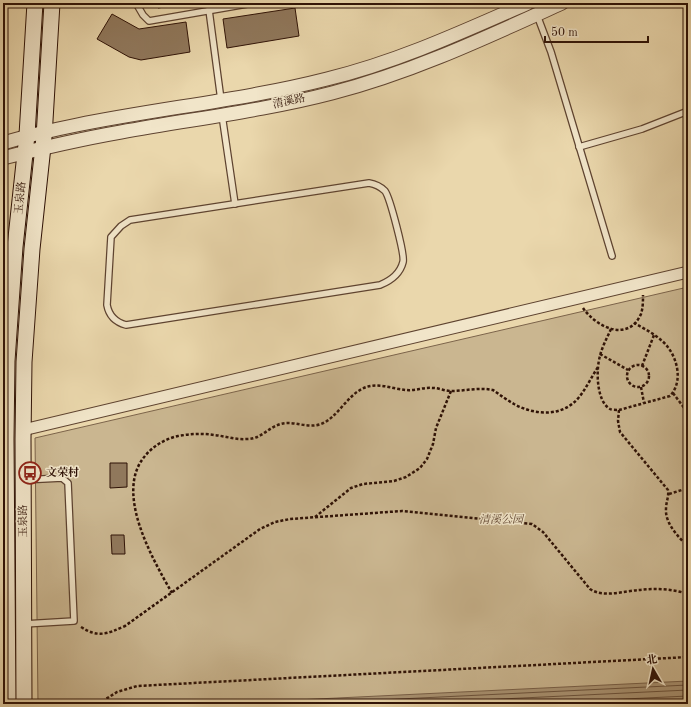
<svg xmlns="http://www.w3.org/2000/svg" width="691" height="707" viewBox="0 0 691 707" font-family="'Old Standard TT','Noto Serif SC',serif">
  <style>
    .green { fill: #cab690; stroke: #7c644b }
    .water { fill: #aa9474; stroke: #796048 }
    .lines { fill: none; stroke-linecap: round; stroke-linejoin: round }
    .shore { stroke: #6c533d; stroke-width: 1 }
    .building { fill: #90785c; stroke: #2f1206 }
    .service-casing { stroke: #5e4330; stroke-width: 8 }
    .minor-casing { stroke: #5e4330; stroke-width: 13 }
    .tertiary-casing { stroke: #5e4330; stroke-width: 15 }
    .secondary-casing { stroke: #2f1206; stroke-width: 17 }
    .path { stroke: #2f1206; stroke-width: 2.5; stroke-dasharray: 3 2; stroke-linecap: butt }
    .service { stroke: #f1e5c9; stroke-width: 5.5 }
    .minor { stroke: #f1e5c9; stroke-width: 11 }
    .tertiary { stroke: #f1e5c9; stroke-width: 13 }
    .secondary { stroke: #f1e5c9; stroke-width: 15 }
    .labels { text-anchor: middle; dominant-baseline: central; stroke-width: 3; stroke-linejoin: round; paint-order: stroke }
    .street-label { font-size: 11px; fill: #2f1206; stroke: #f1e5c9 }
    .poi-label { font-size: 11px; font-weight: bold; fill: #2f1206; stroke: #f1e5c9; text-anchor: start }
    .park-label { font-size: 11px; font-style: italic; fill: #5e432f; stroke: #f1e5c9 }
  </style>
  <rect width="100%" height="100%" fill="#ead7ac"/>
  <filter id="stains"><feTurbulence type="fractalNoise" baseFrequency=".005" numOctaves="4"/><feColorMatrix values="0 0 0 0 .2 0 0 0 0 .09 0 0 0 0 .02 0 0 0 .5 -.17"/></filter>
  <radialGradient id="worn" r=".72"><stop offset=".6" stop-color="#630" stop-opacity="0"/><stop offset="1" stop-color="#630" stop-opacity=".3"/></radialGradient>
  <!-- green -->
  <path class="green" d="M688 287V704H38L35 438Z"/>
  <!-- water -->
  <path class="water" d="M688 681V704H214Z"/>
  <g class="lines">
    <!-- shore -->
    <g class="shore">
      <path d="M296 704 688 685"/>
      <path d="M398 704 688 690"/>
      <path d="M520 704 688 696"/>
    </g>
  </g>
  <!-- building -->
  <g class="building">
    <rect x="91" y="3" width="34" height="2"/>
    <path d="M144 3H178V5L158 8V4L145 7Z"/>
    <path d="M295 8 299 36 227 48 223 19Z"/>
    <path d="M112 14 139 29 186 22 190 52 141 60 129 57 97 39Z"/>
    <path d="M110 463H127V487L110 488Z"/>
    <path d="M111 535H124L125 554H112Z"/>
  </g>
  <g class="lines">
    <!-- service casing -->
    <g class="service-casing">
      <g id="service">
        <path d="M136 3 143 15 149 21 253 3"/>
        <path d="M209 10 221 100"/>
        <path d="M537 15 551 52 612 256"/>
        <path d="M222 115 235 204"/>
        <path d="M579 147 642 129 688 111"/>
        <path d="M369 183C375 184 380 186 385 191 390 198 405 255 403 262 400 274 390 281 380 285L126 325C115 322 109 316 107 305L111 237 121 226 130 220Z"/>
        <path d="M23 480 62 478 68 483 74 621 24 624"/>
      </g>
    </g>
    <!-- minor casing -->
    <g class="minor-casing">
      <path id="minor" d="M23 430 688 272"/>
    </g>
    <!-- tertiary casing -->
    <g class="tertiary-casing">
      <g id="tertiary">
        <path d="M3 143C27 136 52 130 77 125 160 108 245 100 327 79 397 62 462 32 528 3"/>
        <path d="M3 158C42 148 81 139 121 132 191 119 263 111 332 93 413 72 487 37 562 3"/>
      </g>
    </g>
    <!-- secondary casing -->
    <g class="secondary-casing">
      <g id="secondary">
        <path d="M8 704 6 439 7 361 15 247 27 135 35 3"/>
        <path d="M24 704 23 439 24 362 32 249 44 137 52 3"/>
      </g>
    </g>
    <!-- path -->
    <g class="path">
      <path d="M583 308C596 327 628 343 641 314 643 308 643 301 643 295"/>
      <path d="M611 329C607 338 602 347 600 356 596 369 596 401 610 409 612 410 616 410 619 410L670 396C685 380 676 352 661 340 653 333 643 328 634 323"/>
      <path d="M600 354 628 370"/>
      <circle cx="638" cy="376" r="11"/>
      <path d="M642 366 654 335"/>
      <path d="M641 387 644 403"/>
      <path d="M673 393 685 409 688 419"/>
      <path d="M619 410 618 421 620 432 668 490C669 497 666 502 666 509 665 524 679 537 688 547"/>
      <path d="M669 494 688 488"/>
      <path d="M315 517 351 488 363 484 394 481 406 477 420 468 427 459 433 444 436 428 451 391"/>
      <path d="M172 593C152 558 114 492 145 456 153 446 165 439 178 436 190 434 202 433 214 435 225 436 236 440 247 439 264 439 270 423 288 423 298 423 310 428 321 424 336 419 347 396 362 389 376 381 392 389 406 390 415 391 424 387 433 388 439 388 445 391 451 391 465 391 479 387 493 390 500 395 507 400 514 404 536 416 564 417 580 396 587 387 592 376 598 367"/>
      <path d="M81 627C98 638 107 634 125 626L260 529 275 522 290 519 402 511 532 524 543 532 590 589C603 598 624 591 639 590 655 588 673 589 688 594"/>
      <path d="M98 704 117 692 137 686 688 657"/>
    </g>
    <!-- service -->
    <use href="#service" class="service"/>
    <!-- minor -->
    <use href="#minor" class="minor"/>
    <!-- tertiary -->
    <use href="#tertiary" class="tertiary"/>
    <!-- secondary -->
    <use href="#secondary" class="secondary"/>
  </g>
  <!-- icons -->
  <defs>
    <g id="bus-ring" transform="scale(1.15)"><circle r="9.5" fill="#f1e5c9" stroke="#8f2418" stroke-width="1.5"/><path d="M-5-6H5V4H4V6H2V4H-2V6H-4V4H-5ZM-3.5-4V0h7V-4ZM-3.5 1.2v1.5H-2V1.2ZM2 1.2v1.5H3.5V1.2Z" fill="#8f2418"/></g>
  </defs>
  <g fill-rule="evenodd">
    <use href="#bus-ring" x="30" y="473"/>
  </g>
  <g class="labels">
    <!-- street labels -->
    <g class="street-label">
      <text transform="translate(289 102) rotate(-12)">清溪路</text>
      <text transform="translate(21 198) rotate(-84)">玉泉路</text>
      <text transform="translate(24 521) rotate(-91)">玉泉路</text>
    </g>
    <!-- poi labels -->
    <g class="poi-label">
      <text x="46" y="473">文荣村</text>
    </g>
    <!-- park labels -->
    <g class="park-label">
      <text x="501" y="520">清溪公园</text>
    </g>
  </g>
  <!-- margin -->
  <rect width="691" height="707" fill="none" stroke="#ead7ac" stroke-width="16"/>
  <rect x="4" y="4" width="683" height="699" fill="none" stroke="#2f1206" stroke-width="2"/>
  <rect x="8" y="8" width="675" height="691" fill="none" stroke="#2f1206"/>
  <!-- north arrow -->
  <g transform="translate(653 669) rotate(351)" stroke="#f1e5c9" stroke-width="3" paint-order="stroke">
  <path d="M0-3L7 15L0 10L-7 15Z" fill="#2f1206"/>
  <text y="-6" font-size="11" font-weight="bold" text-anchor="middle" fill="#2f1206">北</text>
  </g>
  <!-- scale -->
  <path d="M545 36v6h103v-6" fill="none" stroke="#2f1206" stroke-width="2"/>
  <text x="551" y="36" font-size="12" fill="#2f1206" stroke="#f1e5c9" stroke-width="3" paint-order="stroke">50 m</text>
  <rect width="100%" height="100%" filter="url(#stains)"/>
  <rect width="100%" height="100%" fill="url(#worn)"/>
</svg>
